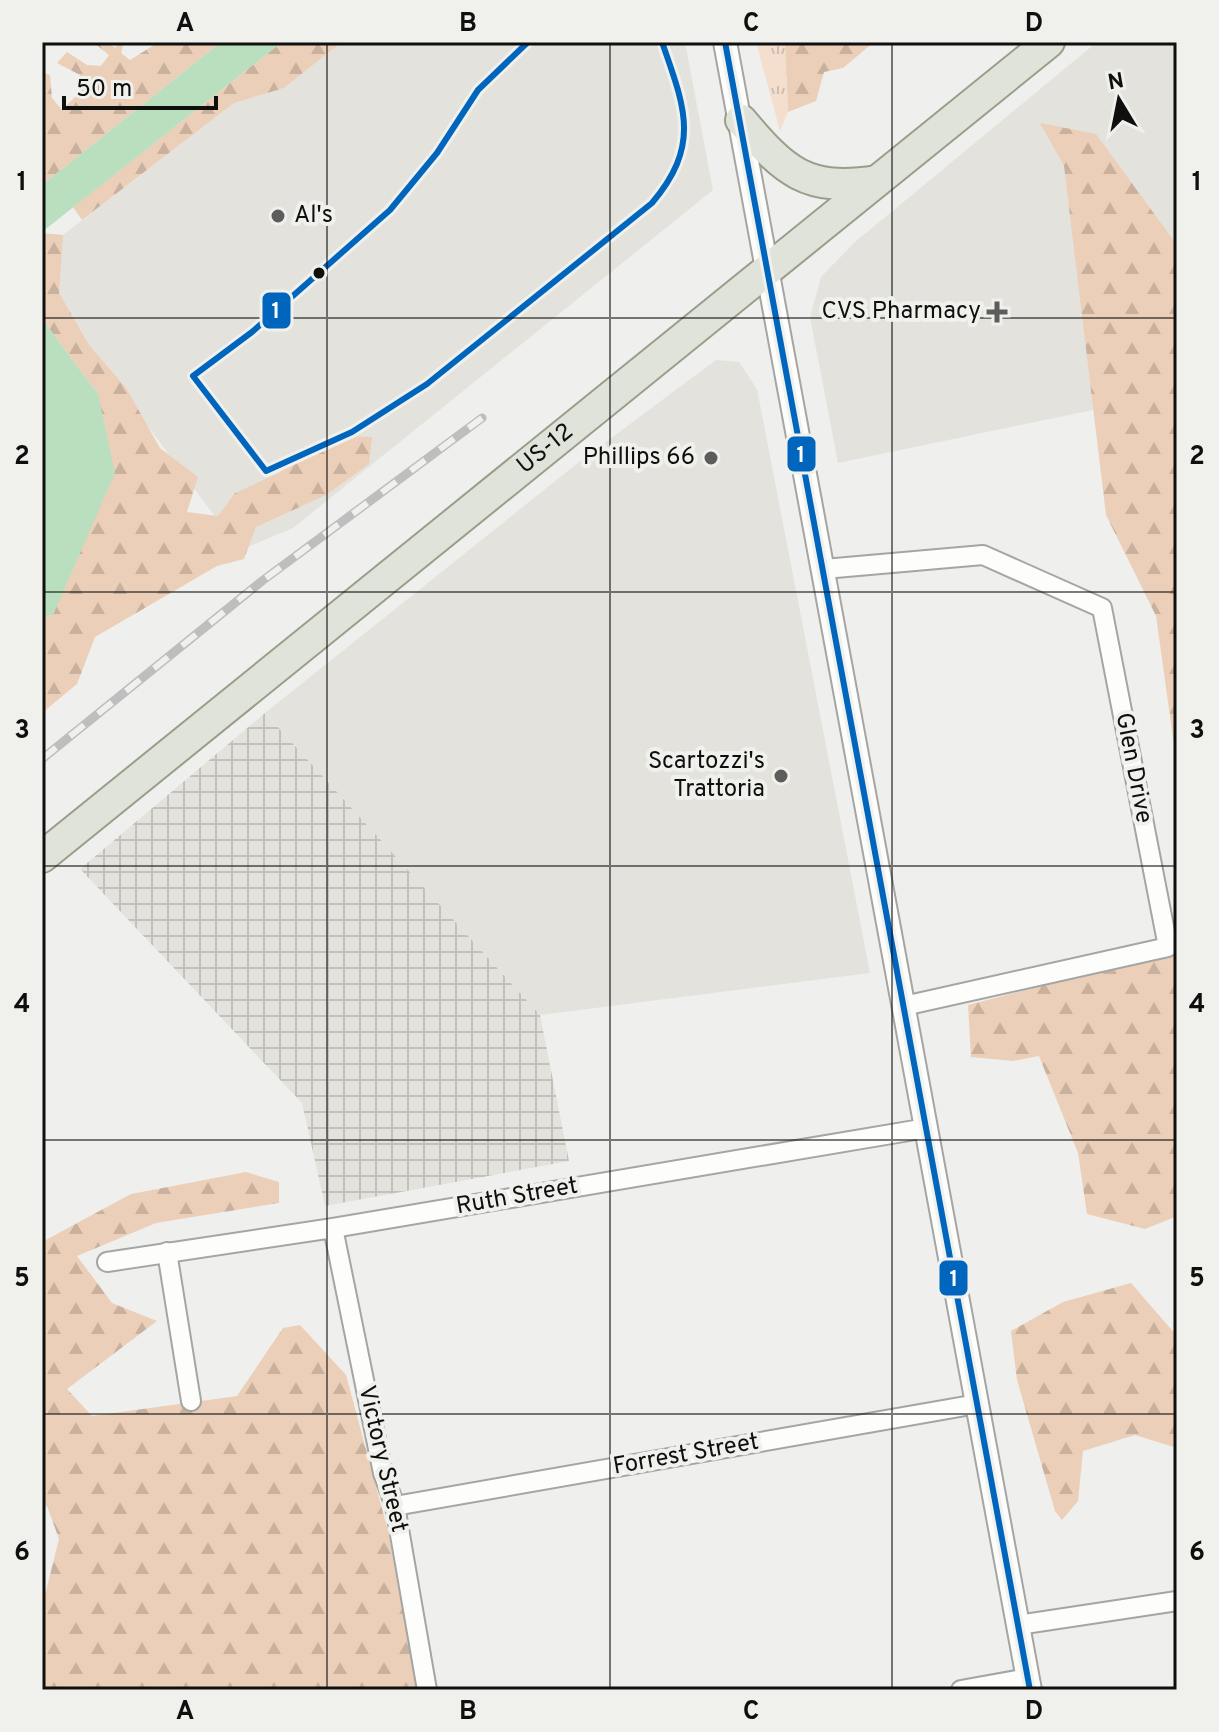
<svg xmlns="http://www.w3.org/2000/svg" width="1219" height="1732" viewBox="0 0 1219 1732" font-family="Overpass,sans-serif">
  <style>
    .built { fill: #e3e2dc }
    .industrial { fill: url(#industrial-grid) }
    .grass { fill: url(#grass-tufts) }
    .forest { fill: url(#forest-firs) }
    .water { fill: #badfbf }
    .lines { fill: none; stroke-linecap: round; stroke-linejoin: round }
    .minor-casing { stroke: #a5a5a4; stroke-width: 22 }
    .tertiary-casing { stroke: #a5a5a4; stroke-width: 26 }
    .primary-casing { stroke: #989e8a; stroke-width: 34 }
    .minor { stroke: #fdfdfc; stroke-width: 18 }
    .tertiary { stroke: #fdfdfc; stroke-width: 22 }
    .primary { stroke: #e0e3d9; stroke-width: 30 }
    .rail-casing { stroke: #bebebe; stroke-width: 9 }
    .rail { stroke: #f0f0ed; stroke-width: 6; stroke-dasharray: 18; stroke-linecap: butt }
    .bus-1-casing { stroke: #f0f0ed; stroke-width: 12 }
    .bus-1 { stroke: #0065bd; stroke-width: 6 }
    .grid { fill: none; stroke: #0f0f0e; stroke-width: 2; stroke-opacity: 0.55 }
    .poi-dot { fill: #5d5d5c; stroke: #f0f0ed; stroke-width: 3 }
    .bus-dot { fill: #0f0f0e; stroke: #f0f0ed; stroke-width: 3 }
    .labels { text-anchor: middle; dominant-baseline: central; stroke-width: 8; stroke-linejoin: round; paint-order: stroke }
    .poi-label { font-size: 24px; fill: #0f0f0e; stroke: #f0f0ed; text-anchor: end }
    .street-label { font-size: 24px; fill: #0f0f0e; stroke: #f0f0ed }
    .line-badge { stroke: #f0f0ed; stroke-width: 3 }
    .badge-label { font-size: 22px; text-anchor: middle; font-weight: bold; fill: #fff }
    .neatline { fill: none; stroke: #0f0f0e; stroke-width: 3 }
    .grid-label { font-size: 26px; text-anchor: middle; font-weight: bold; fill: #0f0f0e }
  </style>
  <defs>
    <pattern id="industrial-grid" width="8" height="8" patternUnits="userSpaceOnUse" patternTransform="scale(2)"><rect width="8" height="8" fill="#e3e2dc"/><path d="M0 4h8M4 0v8" fill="none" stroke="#c2c1bc"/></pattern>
    <pattern id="grass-tufts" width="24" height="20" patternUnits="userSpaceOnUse" patternTransform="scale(2)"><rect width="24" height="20" fill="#f4dece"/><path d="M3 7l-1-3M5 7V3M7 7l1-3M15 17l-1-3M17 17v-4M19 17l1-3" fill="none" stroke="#d0bdb0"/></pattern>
    <pattern id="forest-firs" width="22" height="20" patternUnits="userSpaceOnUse" patternTransform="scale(2)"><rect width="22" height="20" fill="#eccfb8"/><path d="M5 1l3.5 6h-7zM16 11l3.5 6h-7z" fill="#c9b19d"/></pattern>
  </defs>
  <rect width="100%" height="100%" fill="#efefee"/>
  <!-- built -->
  <g class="built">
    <path d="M342 42H685L713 190 293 528 240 550 42 284V263L63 235 234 103 284 88Z"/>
    <path d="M1097 42H1177V381L1155 397 838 463 810 317 821 277 855 242Z"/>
    <path d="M716 360 739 362 757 389 870 973 540 1015 265 713 579 462Z"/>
  </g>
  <!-- industrial -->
  <path class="industrial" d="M265 713 540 1015 569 1161 325 1206 302 1103 80 869Z"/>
  <!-- grass -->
  <path class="grass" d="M756 42H785L788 112 780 131Z"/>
  <!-- forest -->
  <g class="forest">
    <path d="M93 42H109L115 48 119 42H124L121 53 130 60 159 42H221L42 185V72L50 75 52 98 62 110 78 94 80 75 57 63 67 52 87 65 101 66 109 55Z"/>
    <path d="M282 42H342L284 88 234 103 82 220 73 207Z"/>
    <path d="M785 42H874L843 68 824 72 816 101 788 112Z"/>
    <path d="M1040 123 1096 134 1177 245V766L1156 616 1106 515 1064 166Z"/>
    <path d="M42 233 63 235 59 293 89 345 126 388 160 448 198 477 187 512 218 516 235 493 279 473 303 454 344 436 372 437 369 464 326 495 256 527 244 559 217 566 95 637 77 684 42 713V617L53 615 98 394 42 319Z"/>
    <path d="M1177 951V1220L1175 1217 1145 1229 1087 1214 1078 1153 1039 1056 1013 1061 971 1057 968 1005Z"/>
    <path d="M246 1172 279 1182V1203L156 1223 77 1256 112 1303 157 1321 67 1389 92 1416 237 1396 283 1328 300 1325 346 1375 388 1531 417 1690H42V1607L59 1539 47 1506 42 1505V1242L131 1194Z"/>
    <path d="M1131 1283 1177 1336V1448L1135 1435 1083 1451 1078 1501 1062 1520 1055 1511 1017 1380 1011 1331 1063 1302Z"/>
  </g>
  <!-- water -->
  <g class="water">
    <path d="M221 42H282L42 232V185Z"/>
    <path d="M42 319 98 394 115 473 53 615 42 617Z"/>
  </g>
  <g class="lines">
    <!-- minor casing -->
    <g class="minor-casing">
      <g id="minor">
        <path d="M824 569 983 555 1102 608 1168 947 904 1006"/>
        <path d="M333 1228 383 1473 395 1506 427 1690"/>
        <path d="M167 1252 191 1401"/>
        <path d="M107 1262 333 1228 927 1128"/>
        <path d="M395 1506 977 1404"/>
        <path d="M1018 1625 1177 1601"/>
        <path d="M961 1690 1028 1678"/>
      </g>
    </g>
    <!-- tertiary casing -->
    <g class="tertiary-casing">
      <path id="tertiary" d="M725 42 1030 1690"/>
    </g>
    <!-- primary casing -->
    <g class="primary-casing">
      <g id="primary">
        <path d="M741 120C785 172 806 192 877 181"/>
        <path id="s1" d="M42 857 1049 42"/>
      </g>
    </g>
    <!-- minor -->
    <use href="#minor" class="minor"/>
    <!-- tertiary -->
    <use href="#tertiary" class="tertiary"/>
    <!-- primary -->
    <use href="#primary" class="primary"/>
    <!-- rail casing -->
    <g class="rail-casing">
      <path id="rail" d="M42 759 262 581 482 418"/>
    </g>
    <!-- rail -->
    <use href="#rail" class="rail"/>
    <!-- bus-1 casing -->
    <g class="bus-1-casing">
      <g id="bus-1">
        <path d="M528 42 478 90 437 153 390 210 252 332 193 376 266 471 352 432 427 384 652 203C701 145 685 108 662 42"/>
        <path d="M725 42 1030 1690"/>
      </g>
    </g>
    <!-- bus-1 -->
    <use href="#bus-1" class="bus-1"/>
  </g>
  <!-- grid -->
  <path class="grid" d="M327 42V1690M610 42V1690M892 42V1690M42 318H1177M42 592H1177M42 866H1177M42 1140H1177M42 1414H1177"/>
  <!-- markers -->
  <g class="poi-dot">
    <circle cx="278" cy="216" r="8"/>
    <path d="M993 300h8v8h8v8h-8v8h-8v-8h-8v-8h8z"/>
    <circle cx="711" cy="458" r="8"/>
    <circle cx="781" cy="776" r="8"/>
  </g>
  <circle class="bus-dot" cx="319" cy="273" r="7"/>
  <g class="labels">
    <!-- poi labels -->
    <g class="poi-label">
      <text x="294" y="216" text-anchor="start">Al's</text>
      <text x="981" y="312">CVS Pharmacy</text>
      <text x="695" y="458">Phillips 66</text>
      <text x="765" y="762">Scartozzi's<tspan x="765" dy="28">Trattoria</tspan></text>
    </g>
    <!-- street labels -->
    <g class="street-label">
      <text stroke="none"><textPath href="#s1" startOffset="648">US-12</textPath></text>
      <text transform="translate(1133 768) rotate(79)">Glen Drive</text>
      <text transform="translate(517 1197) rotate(-10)">Ruth Street</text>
      <text transform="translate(686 1455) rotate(-10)">Forrest Street</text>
      <text transform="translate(382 1459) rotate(77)">Victory Street</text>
    </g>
  </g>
  <g class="line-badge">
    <rect x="261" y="291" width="31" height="39" rx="8" fill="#0065bd"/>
    <rect x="786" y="435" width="31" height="38" rx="8" fill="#0065bd"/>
    <rect x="938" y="1259" width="31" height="38" rx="8" fill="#0065bd"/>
  </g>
  <g class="badge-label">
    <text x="276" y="318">1</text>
    <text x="801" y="462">1</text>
    <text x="954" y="1286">1</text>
  </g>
  <!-- border -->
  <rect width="1219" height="1732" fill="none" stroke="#f0f0ed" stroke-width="88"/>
  <!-- north arrow -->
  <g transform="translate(1119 100) rotate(350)" stroke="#f0f0ed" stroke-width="6" paint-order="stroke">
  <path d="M0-6L14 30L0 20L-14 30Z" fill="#0f0f0e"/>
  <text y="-12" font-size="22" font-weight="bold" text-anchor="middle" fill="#0f0f0e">N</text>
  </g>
  <!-- scale -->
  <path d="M64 96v12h152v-12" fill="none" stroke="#0f0f0e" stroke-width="4"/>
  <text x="76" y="96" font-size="24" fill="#0f0f0e" stroke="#f0f0ed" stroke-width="6" paint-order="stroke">50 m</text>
  <rect x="44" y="44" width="1131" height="1644" class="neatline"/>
  <g class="grid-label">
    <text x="185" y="31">A</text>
    <text x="468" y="31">B</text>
    <text x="751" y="31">C</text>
    <text x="1034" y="31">D</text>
    <text x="22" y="190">1</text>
    <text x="1197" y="190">1</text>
    <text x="22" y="464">2</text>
    <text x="1197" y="464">2</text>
    <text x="22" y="738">3</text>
    <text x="1197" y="738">3</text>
    <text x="22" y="1012">4</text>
    <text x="1197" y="1012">4</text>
    <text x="22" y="1286">5</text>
    <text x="1197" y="1286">5</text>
    <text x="22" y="1560">6</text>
    <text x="1197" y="1560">6</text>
    <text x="185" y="1719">A</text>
    <text x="468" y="1719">B</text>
    <text x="751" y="1719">C</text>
    <text x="1034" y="1719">D</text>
  </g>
</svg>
